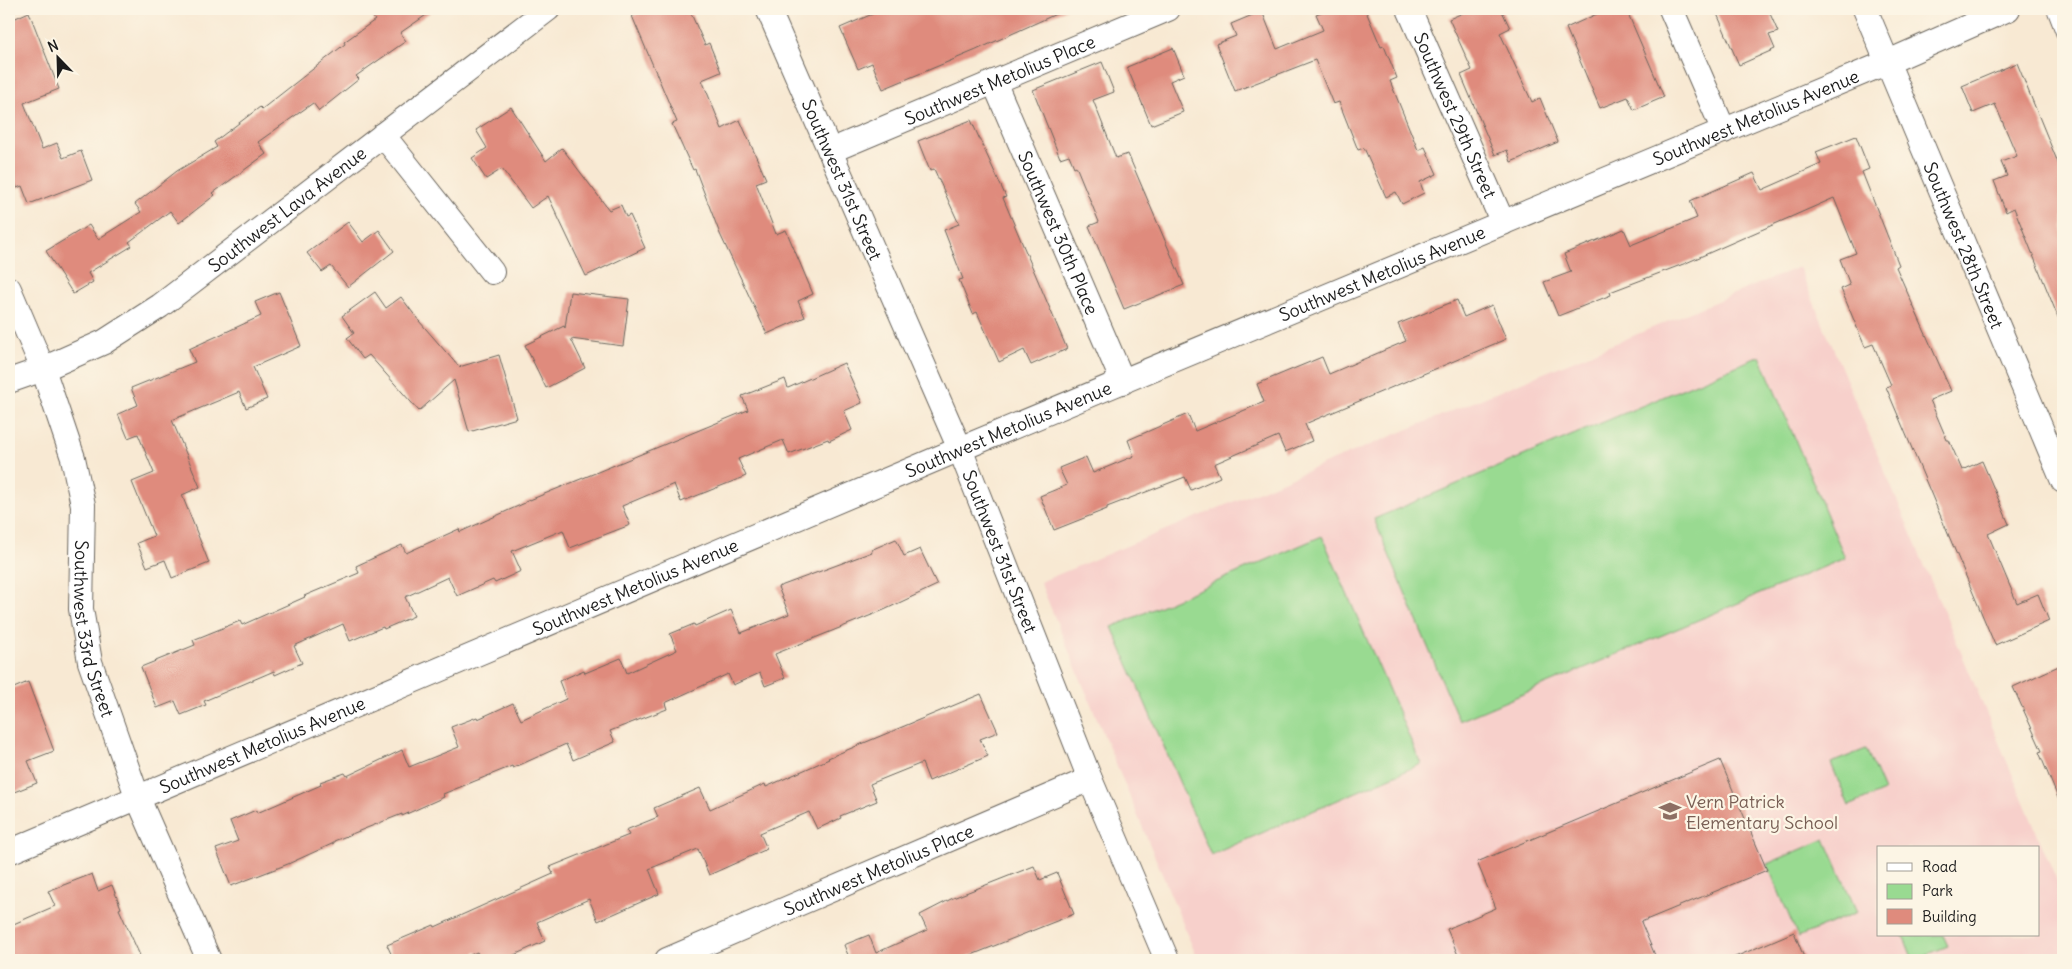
<svg xmlns="http://www.w3.org/2000/svg" width="2072" height="969" viewBox="0 0 2072 969" font-family="Delius,sans-serif">
  <style>
    .built { fill: #f7d0cb; fill-rule: evenodd }
    .green { fill: #99da91; stroke: #5a7b56 }
    .building { fill: #df8b7d }
    .lines { fill: none; stroke-linecap: round; stroke-linejoin: round }
    .lane-casing { stroke: #69645c; stroke-width: 14 }
    .street-casing { stroke: #69645c; stroke-width: 26 }
    .lane { stroke: #fff; stroke-width: 12 }
    .street { stroke: #fff; stroke-width: 24 }
    .labels { text-anchor: middle; dominant-baseline: central; stroke-width: 4.5; stroke-linejoin: round; paint-order: stroke }
    .street-label { font-size: 18px; fill: #1c1c1c; stroke: #fcf5e5 }
    .education-label { font-size: 18px; fill: #785e54; stroke: #fcf5e5; text-anchor: start }
  </style>
  <rect width="100%" height="100%" fill="#fcf5e5"/>
  <filter id="ink" filterUnits="userSpaceOnUse"><feTurbulence type="fractalNoise" baseFrequency=".02" numOctaves="2"/><feDisplacementMap in="SourceGraphic" scale="10" xChannelSelector="R" yChannelSelector="G"/><feConvolveMatrix kernelMatrix="1 2 1 2 8 2 1 2 1" color-interpolation-filters="sRGB"/></filter>
  <filter id="wash" filterUnits="userSpaceOnUse"><feTurbulence type="fractalNoise" baseFrequency=".0096" numOctaves="4" result="noise"/><feDisplacementMap in="SourceGraphic" scale="20" xChannelSelector="R" yChannelSelector="G"/><feGaussianBlur stdDeviation="1.12" result="paint"/><feColorMatrix in="noise" values="0 0 0 0 0 0 0 0 0 0 0 0 0 0 0 0 0 1.4 0 .05"/><feComposite in="paint" operator="in"/></filter>
  <g filter="url(#wash)">
    <rect width="100%" height="100%" fill="#f8e9d3"/>
    <!-- built -->
    <path class="built" d="M1799 267 2063 895V960H1198L1040 582ZM1878 848H2038V935H1878Z"/>
    <!-- green -->
    <g class="green">
      <path d="M1760 356 1845 558 1459 721 1374 519Z"/>
      <path d="M1322 536 1421 764 1211 855 1112 627Z"/>
      <path d="M1866 749 1884 791 1849 806 1831 763Z"/>
      <path d="M1825 839 1857 912 1798 937 1767 864Z"/>
      <path d="M1903 935H1943L1948 946 1913 960Z"/>
    </g>
    <g id="blocks">
      <!-- building -->
      <g class="building">
        <path d="M367 9H435L400 33 406 41 356 76 359 79 319 111 313 103 258 142 266 154 213 193 215 195 179 223 170 211 129 242 132 246 88 273 93 282 73 294 46 251 89 225 98 239 141 212 135 204 177 171 217 147 214 142 260 107 262 109 345 44 344 42 375 20Z"/>
        <path d="M648 9H689L705 45 709 43 721 72 702 80 722 129 740 120 766 179 756 183 776 234 786 230 813 294 798 301 805 317 767 334 720 234 695 169 693 170 672 124 677 122 632 16Z"/>
        <path d="M884 9H1067L974 51 883 89 872 63 858 69 840 28Z"/>
        <path d="M1329 9H1365L1381 47 1384 46 1397 78 1390 81 1418 150 1425 147 1437 174 1420 182 1424 193 1402 204 1396 192 1386 197 1364 148 1358 150 1339 102 1333 104 1315 60 1235 91 1216 44 1236 36 1231 24 1262 11 1277 49 1323 30 1316 14Z"/>
        <path d="M1472 9H1501L1510 28 1500 33 1532 102 1540 98 1558 142 1511 162 1507 150 1495 155 1461 75 1472 70 1449 19Z"/>
        <path d="M1608 9H1626L1664 97 1634 110 1628 97 1600 108 1566 28Z"/>
        <path d="M1715 9H1768L1778 32 1769 35 1775 49 1739 65Z"/>
        <path d="M29 12 59 89 24 103 42 149 57 143 63 158 81 151 92 180 29 204 22 186 17 188 9 167V21Z"/>
        <path d="M1173 48 1184 75 1170 81 1183 112 1151 125 1127 67Z"/>
        <path d="M1102 62 1114 92 1093 100 1116 158 1128 154 1184 285 1124 309 1089 226 1099 222 1076 166 1074 167 1069 155 1060 158 1033 90Z"/>
        <path d="M2017 63 2063 175 2062 327 2014 208 2006 212 1994 181 2007 176 2001 162 2017 156 1995 104 1973 113 1962 86Z"/>
        <path d="M511 107 546 161 562 148 609 210 621 205 626 217 630 215 645 248 586 276 548 196 531 208 502 169 486 179 472 158 487 148 476 130Z"/>
        <path d="M971 120 1006 197 1003 198 1067 349 1031 365 1024 350 999 362 977 312 973 314 959 280 963 279 944 230 959 224 934 169 930 171 918 141Z"/>
        <path d="M1856 136 1869 169 1862 172 1899 265 1896 267 1951 391 1930 400 1947 440H1949L1962 470 1982 461 2009 524 1988 534 2017 603 2038 594 2049 621 1995 645 1886 387 1891 385 1873 344 1865 347 1841 289 1850 285 1840 259 1856 253 1834 198 1686 263 1610 292 1611 295 1558 316 1544 282 1571 272 1564 254 1624 229 1631 245 1697 218 1690 201 1754 173 1762 190 1821 164 1816 152Z"/>
        <path d="M348 222 363 242 379 230 394 251 348 287 331 266 322 272 307 253Z"/>
        <path d="M279 292 301 346 253 367 267 399 246 408 239 392 172 420 200 487 182 495 209 563 172 578 165 560 147 567 137 543 154 536 132 482 154 473 138 434 128 438 118 414 138 405 131 388 195 362 189 349 261 316 255 302Z"/>
        <path d="M375 292 386 308 401 297 419 321 459 367 499 355 517 418 469 432 454 380 419 411 369 355 363 359 347 338 354 333 342 316Z"/>
        <path d="M570 292 629 299 623 346 571 339 585 368 546 388 525 345 564 326 565 328Z"/>
        <path d="M1457 300 1464 317 1492 305 1506 339 1305 424 1312 441 1285 452 1278 436 1214 464 1220 477 1191 490 1185 477 1107 507V509L1054 530 1040 496 1067 485 1059 468 1086 457 1093 473 1134 456 1128 440 1188 414 1195 431 1264 402 1257 384 1322 357 1329 374 1406 341 1398 324Z"/>
        <path d="M844 363 862 403 844 411 852 430 829 441 828 439 789 454 783 440 738 459 746 476 681 502 674 484 622 506 630 525 570 548 563 530 512 551 521 571 495 583 493 580 457 596 448 577 405 597 414 616 384 629 383 627 350 641 343 624 294 646 302 663 275 675 274 671 204 701 206 705 181 715 175 701 157 708 141 667 195 645 193 640 240 621 242 625 305 597 304 596 359 573 356 566 402 545 406 553 459 529 460 532 525 503V502L748 410 742 396 785 379 788 388Z"/>
        <path d="M896 539 904 556 920 549 937 585 884 610 775 654 785 678 765 686 760 673 733 685 728 674 665 703 667 709 610 731 615 742 573 760 566 744 513 768 512 766 443 794 444 797 402 816V814L334 841V843L288 864 231 886 216 849 238 841 230 821 256 810 257 813 321 785 320 782 345 773 347 776 402 750 409 767 459 747 451 727 477 717 478 719 513 703 521 720 566 699 559 681 584 670 585 673 621 658 627 673 677 650 670 634 694 624 695 626 731 610 741 633 789 614 778 587 872 552 871 550Z"/>
        <path d="M2063 664V810L2039 752 2042 751 2013 687Z"/>
        <path d="M28 682 54 751 28 761 37 783 9 794V690Z"/>
        <path d="M981 694 998 732 980 739 988 756 929 781 922 763 870 784 877 801 840 816 841 818 817 829 809 812 760 833 767 849 709 875 698 849 649 869 659 894 598 921 589 899 537 922 545 941 503 960H481L477 952 459 960H394L387 945 434 925 435 927 553 874 550 867 629 835 626 830 658 817 654 808 700 788 710 809 765 784 766 787 829 759 828 758Z"/>
        <path d="M1720 760 1767 870 1641 922 1657 960H1460L1447 929 1496 908 1477 862Z"/>
        <path d="M1034 866 1040 880 1057 873 1074 914 959 960H850L844 945 869 935 876 953 927 930 920 915 953 898Z"/>
        <path d="M92 874 98 891 112 885 121 908 119 909 142 960H9V926L55 906 48 891Z"/>
        <path d="M1794 932 1805 960H1728Z"/>
      </g>
    </g>
  </g>
  <g filter="url(#ink)">
    <use href="#blocks" fill-opacity="0" stroke="#69645c" stroke-width="1"/>
    <g class="lines">
      <!-- lane casing -->
      <g class="lane-casing">
        <path id="lane" d="M2053 9 2063 35"/>
      </g>
      <!-- street casing -->
      <g class="street-casing">
        <g id="street">
          <path id="s1" d="M768 9 960 449 1090 779 1167 960"/>
          <path id="s2" d="M1409 9 1503 223"/>
          <path d="M1671 9 1724 131"/>
          <path id="s3" d="M1865 9 2063 481"/>
          <path id="s4" d="M994 82 1123 382"/>
          <path d="M383 135 492 272"/>
          <path id="s5" d="M830 151 1168 9"/>
          <path id="s6" d="M9 289 43 369 73 458 83 505 81 609 90 662 137 796 209 960"/>
          <path id="s7" d="M9 381 43 369 104 342 160 306 548 9"/>
          <path id="s8" d="M9 852 960 449 1888 62 2008 9"/>
          <path id="s9" d="M667 960 1090 779"/>
        </g>
      </g>
      <!-- lane -->
      <use href="#lane" class="lane"/>
      <!-- street -->
      <use href="#street" class="street"/>
    </g>
  </g>
  <!-- icons -->
  <defs>
    <g id="school-bare" transform="scale(1.725)"><path d="M0-5L7-2L0 1L-7-2ZM-4 1L0 2.5L4 1V4Q0 6-4 4Z" fill="#8d6e63" stroke="#fcf5e5" stroke-width="2.5" paint-order="stroke"/></g>
  </defs>
  <g fill-rule="evenodd">
    <use href="#school-bare" x="1670" y="811"/>
  </g>
  <g class="labels">
    <!-- street labels -->
    <g class="street-label">
      <text stroke="none"><textPath href="#s5" startOffset="184">Southwest Metolius Place</textPath></text>
      <text stroke="none"><textPath href="#s2" startOffset="116">Southwest 29th Street</textPath></text>
      <text stroke="none"><textPath href="#s8" startOffset="1895">Southwest Metolius Avenue</textPath></text>
      <text stroke="none"><textPath href="#s1" startOffset="186">Southwest 31st Street</textPath></text>
      <text stroke="none"><textPath href="#s7" startOffset="329">Southwest Lava Avenue</textPath></text>
      <text stroke="none"><textPath href="#s4" startOffset="164">Southwest 30th Place</textPath></text>
      <text stroke="none"><textPath href="#s3" startOffset="256">Southwest 28th Street</textPath></text>
      <text stroke="none"><textPath href="#s8" startOffset="1490">Southwest Metolius Avenue</textPath></text>
      <text stroke="none"><textPath href="#s8" startOffset="1085">Southwest Metolius Avenue</textPath></text>
      <text stroke="none"><textPath href="#s1" startOffset="590">Southwest 31st Street</textPath></text>
      <text stroke="none"><textPath href="#s8" startOffset="680">Southwest Metolius Avenue</textPath></text>
      <text stroke="none"><textPath href="#s6" startOffset="354">Southwest 33rd Street</textPath></text>
      <text stroke="none"><textPath href="#s8" startOffset="275">Southwest Metolius Avenue</textPath></text>
      <text stroke="none"><textPath href="#s9" startOffset="230">Southwest Metolius Place</textPath></text>
    </g>
    <!-- education labels -->
    <g class="education-label">
      <text x="1686" y="801">Vern Patrick<tspan x="1686" dy="21">Elementary School</tspan></text>
    </g>
  </g>
  <!-- margin -->
  <rect width="2072" height="969" fill="none" stroke="#fcf5e5" stroke-width="30"/>
  <!-- legend -->
  <rect x="1877" y="846" width="162" height="90" fill="#fcf5e5" stroke="#a29e95"/>
  <rect x="1887" y="863" width="25" height="8" fill="#ffffff" stroke="#a29e95"/>
  <text x="1922" y="872" font-size="15" fill="#1c1c1c">Road</text>
  <rect x="1887" y="884" width="25" height="15" fill="#99da91" stroke="#a29e95"/>
  <text x="1922" y="896" font-size="15" fill="#1c1c1c">Park</text>
  <rect x="1887" y="909" width="25" height="15" fill="#df8b7d" stroke="#a29e95"/>
  <text x="1922" y="922" font-size="15" fill="#1c1c1c">Building</text>
  <!-- north arrow -->
  <g transform="translate(58 58) rotate(337)" stroke="#fcf5e5" stroke-width="4" paint-order="stroke">
  <path d="M0-4L9 19L0 12L-9 19Z" fill="#1c1c1c"/>
  <text y="-8" font-size="14" font-weight="bold" text-anchor="middle" fill="#1c1c1c">N</text>
  </g>
</svg>
